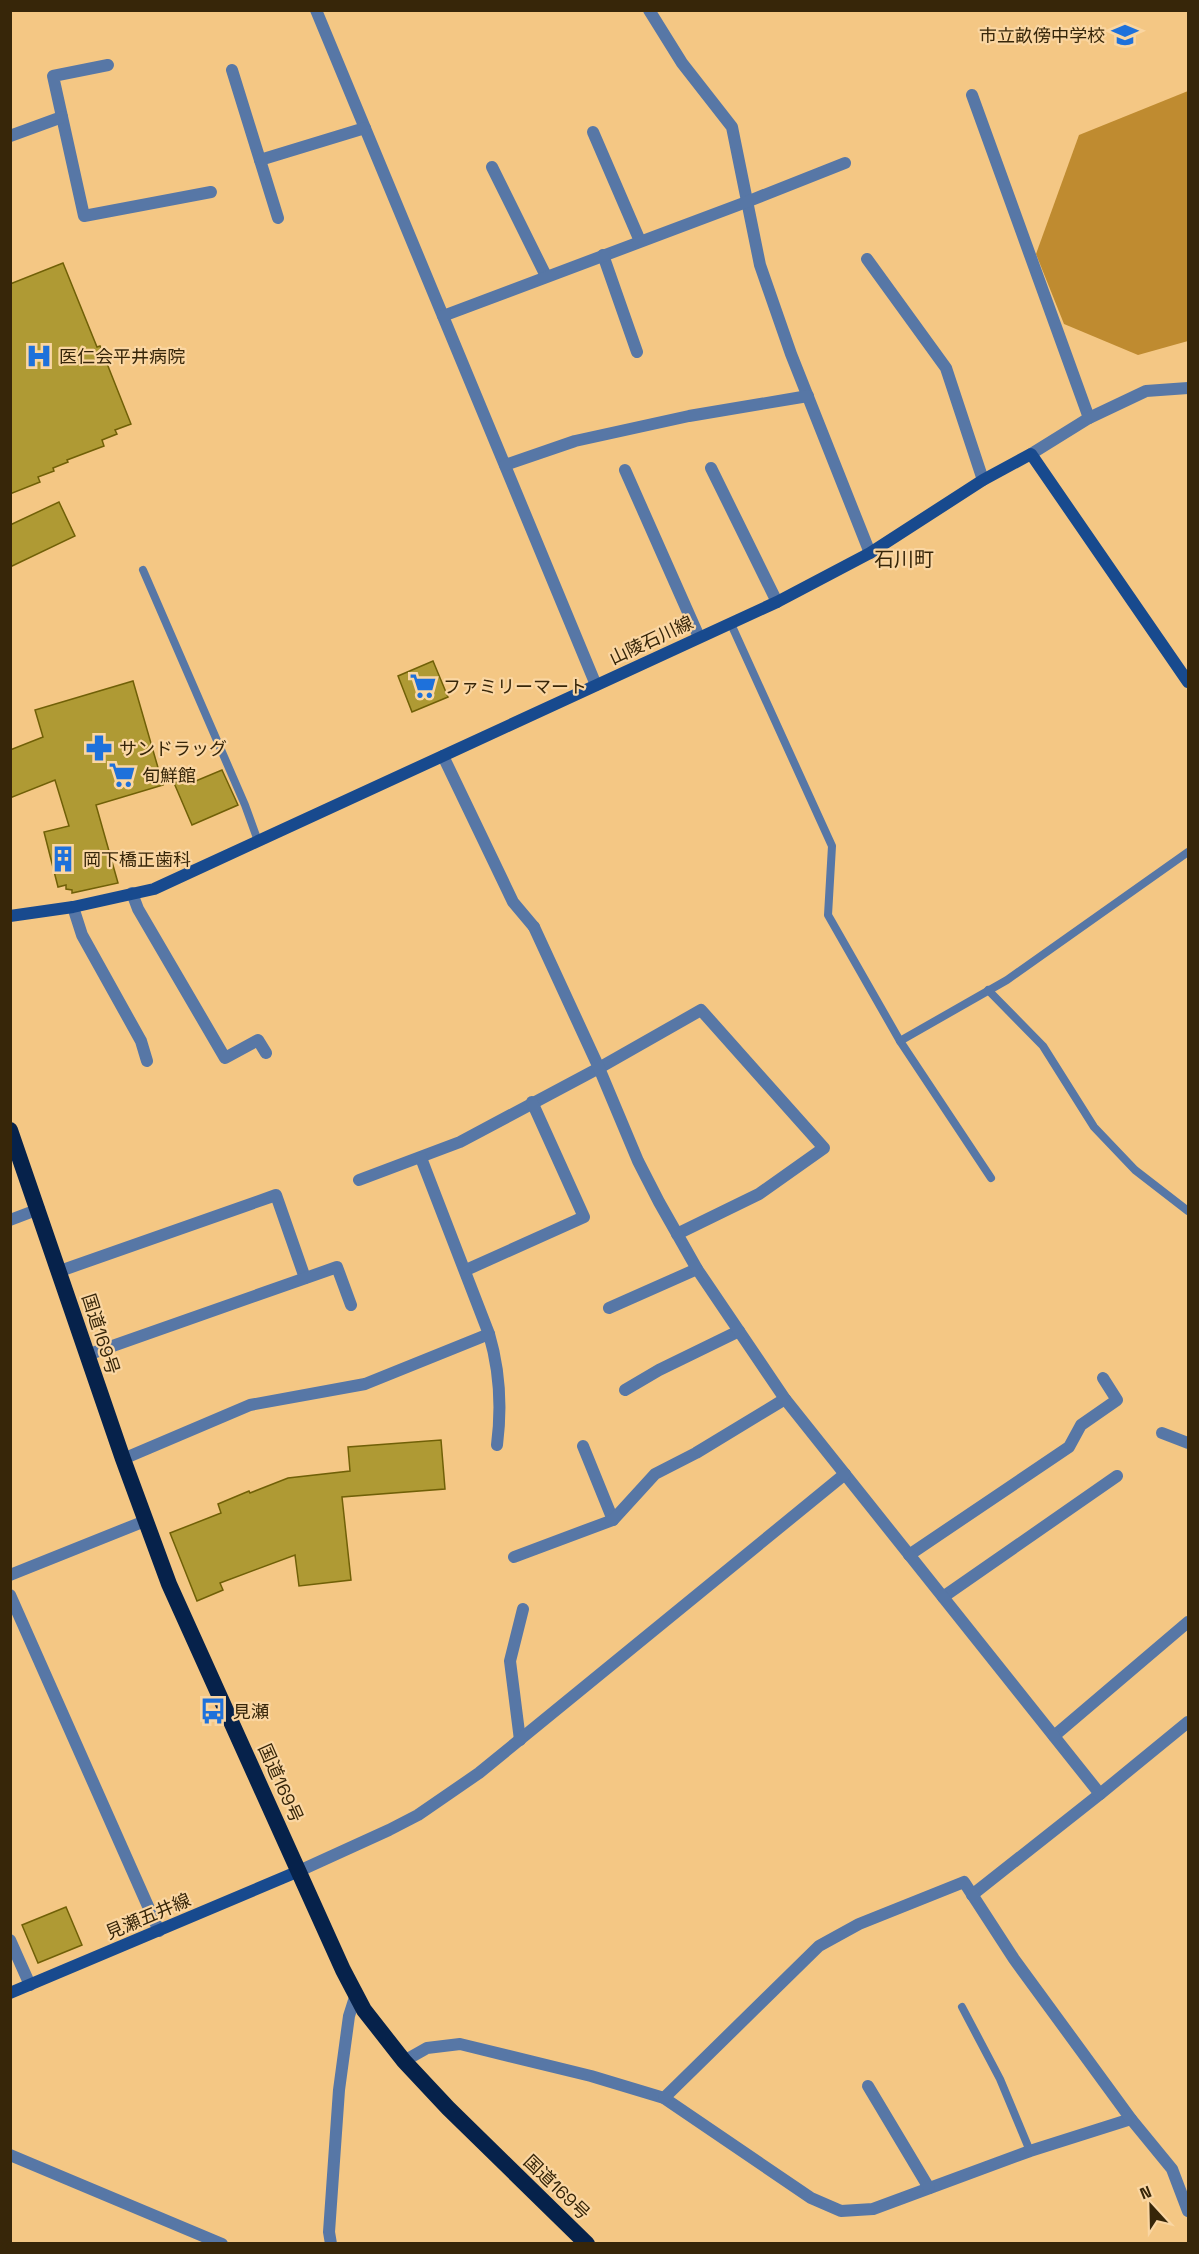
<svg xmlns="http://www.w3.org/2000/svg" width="1199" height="2254" viewBox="0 0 1199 2254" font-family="'Space Grotesk','Noto Sans JP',sans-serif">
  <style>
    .forest { fill: #bf8b30 }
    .building { fill: #af9a34; stroke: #706007; stroke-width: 1.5 }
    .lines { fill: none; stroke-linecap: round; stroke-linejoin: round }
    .service { stroke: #5777a6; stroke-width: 8 }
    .minor { stroke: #5777a6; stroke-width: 12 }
    .tertiary { stroke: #5777a6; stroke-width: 12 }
    .secondary { stroke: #184a8e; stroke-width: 12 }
    .trunk { stroke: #06224b; stroke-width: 16 }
    .labels { text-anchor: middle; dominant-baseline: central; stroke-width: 4.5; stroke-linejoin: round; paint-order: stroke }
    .poi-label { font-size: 18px; fill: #372609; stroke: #fad6a2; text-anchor: start }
    .street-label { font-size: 18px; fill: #372609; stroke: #fad6a2 }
    .neighbourhood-label { font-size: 20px; fill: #372609; stroke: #fad6a2 }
  </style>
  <rect width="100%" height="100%" fill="#f4c784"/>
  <!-- forest -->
  <path class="forest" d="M1188 91V341L1138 355 1064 324 1036 254 1079 135Z"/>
  <!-- building -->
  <g class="building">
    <path d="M63 263 97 347 100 346 131 424 115 430 117 434 102 440 104 446 67 460 68 462 53 468 54 471 38 477 40 482 10 494V284Z"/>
    <path d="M59 502 75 536 10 567V525Z"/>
    <path d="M433 661 448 697 412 712 398 676Z"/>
    <path d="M133 681 163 785 96 805 118 883 72 893V890L66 889V885L58 887 44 832 69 826 55 780 10 798V750L43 737 35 710Z"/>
    <path d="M222 770 238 805 192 825 174 783 189 777 191 783Z"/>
    <path d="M441 1440 445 1489 342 1497 351 1580 299 1586 295 1555 220 1583 223 1590 197 1601 170 1533 221 1513 218 1504 249 1491 250 1493 288 1478 350 1471 348 1447Z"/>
    <path d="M66 1907 82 1945 38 1963 22 1925Z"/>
  </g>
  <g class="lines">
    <!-- service -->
    <g class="service">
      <path d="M143 570 245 805 258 841"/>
      <path d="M731 624 832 846 828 915 900 1041 991 1178"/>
      <path d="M988 990 1043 1046 1094 1127 1135 1170 1188 1211"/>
      <path d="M900 1041 1007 980 1188 852"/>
      <path d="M962 2007 1000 2079 1030 2151"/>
    </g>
    <!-- minor -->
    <g class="minor">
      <path d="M316 10 596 685"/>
      <path d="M649 10 682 63 732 127 760 265 791 354 870 553"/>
      <path d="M108 65 53 76 84 216 211 192"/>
      <path d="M232 70 278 218"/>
      <path d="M972 95 1089 418"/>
      <path d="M593 132 640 241"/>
      <path d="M10 136 62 117"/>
      <path d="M260 160 365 128"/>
      <path d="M492 167 546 276"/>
      <path d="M603 255 637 352"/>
      <path d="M867 259 946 368 983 480"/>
      <path d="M443 316 749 201 845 163"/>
      <path d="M505 465 575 441 689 416 808 396"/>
      <path d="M711 468 777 602"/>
      <path d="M625 470 699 637"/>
      <path d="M443 756 513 902 534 927"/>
      <path d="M132 893 138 909 225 1058 258 1040 266 1053"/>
      <path d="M73 907 82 935 141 1041 147 1061"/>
      <path d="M359 1180 460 1142 599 1068 701 1010 824 1148 759 1194 677 1234"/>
      <path d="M10 1220 39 1209"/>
      <path d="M466 1270 584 1217 532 1102"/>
      <path d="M60 1271 276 1195 305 1278"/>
      <path d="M609 1308 697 1269"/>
      <path d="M489 1334C500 1371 502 1406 497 1445"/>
      <path d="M87 1355 337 1267 351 1305"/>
      <path d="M625 1390 659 1370 739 1331"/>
      <path d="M1162 1433 1188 1443"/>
      <path d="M583 1446 613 1520"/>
      <path d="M123 1459 250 1405 365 1384 489 1334 421 1158"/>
      <path d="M909 1555 1069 1447 1081 1425 1117 1400 1103 1378"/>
      <path d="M514 1557 613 1520 655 1474 696 1453 785 1399"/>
      <path d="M10 1575 145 1521"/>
      <path d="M10 1595 159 1931"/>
      <path d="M943 1597 1117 1476"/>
      <path d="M1054 1736 1188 1622"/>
      <path d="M520 1740 510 1661 523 1609"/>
      <path d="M972 1895 1100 1794"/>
      <path d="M10 1940 30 1985"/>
      <path d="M404 2061 427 2048 460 2044 591 2076 664 2098 811 2198 841 2211 873 2209 1030 2151 1131 2119"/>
      <path d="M868 2086 929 2188"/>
      <path d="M664 2098 819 1946 859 1924 964 1882 1014 1959 1131 2119 1172 2169 1188 2211"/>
      <path d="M10 2155 222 2244"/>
      <path d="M331 2244 329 2232 339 2090 349 2016 356 1994"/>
    </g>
    <!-- tertiary -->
    <g class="tertiary">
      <path d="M1031 454 1089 418 1146 391 1188 388"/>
      <path d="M534 927 599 1068 638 1161 659 1202 697 1269 785 1399 1100 1794 1188 1722"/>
      <path d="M299 1871 389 1830 418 1815 479 1773 845 1474"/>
    </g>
    <!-- secondary -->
    <g class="secondary">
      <path d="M10 916 73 907 154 889 777 602 870 553 983 480 1031 454 1188 682"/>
      <path d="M10 1993 299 1871"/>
    </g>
    <!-- trunk -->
    <path class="trunk" d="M10 1130 123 1459 169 1584 343 1970 364 2010 404 2061 448 2108 587 2244"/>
  </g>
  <!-- icons -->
  <defs>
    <g id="school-bare" transform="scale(2.07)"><path d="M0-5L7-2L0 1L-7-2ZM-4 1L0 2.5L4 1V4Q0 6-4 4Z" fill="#1e71db" stroke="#fad6a2" stroke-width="2.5" paint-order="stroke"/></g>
    <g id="hospital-bare" transform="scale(2.07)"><path d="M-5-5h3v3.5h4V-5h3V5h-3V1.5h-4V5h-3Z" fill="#1e71db" stroke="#fad6a2" stroke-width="2.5" paint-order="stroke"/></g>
    <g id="supermarket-bare" transform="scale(2.07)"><path d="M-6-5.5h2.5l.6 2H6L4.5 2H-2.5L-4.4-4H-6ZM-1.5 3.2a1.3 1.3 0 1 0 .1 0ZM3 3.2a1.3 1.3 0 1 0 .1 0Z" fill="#1e71db" stroke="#fad6a2" stroke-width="2.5" paint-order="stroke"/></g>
    <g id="pharmacy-bare" transform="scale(2.07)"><path d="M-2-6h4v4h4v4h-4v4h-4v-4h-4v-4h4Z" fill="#1e71db" stroke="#fad6a2" stroke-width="2.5" paint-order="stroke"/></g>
    <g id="building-bare" transform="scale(2.07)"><path d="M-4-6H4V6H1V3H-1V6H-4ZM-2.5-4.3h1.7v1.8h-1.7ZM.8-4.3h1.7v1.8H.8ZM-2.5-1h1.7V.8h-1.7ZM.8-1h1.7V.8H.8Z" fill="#1e71db" stroke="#fad6a2" stroke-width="2.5" paint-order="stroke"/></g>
    <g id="bus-bare" transform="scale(2.07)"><path d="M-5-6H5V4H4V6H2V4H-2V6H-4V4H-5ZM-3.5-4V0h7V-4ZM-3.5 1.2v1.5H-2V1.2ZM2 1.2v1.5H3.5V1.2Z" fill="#1e71db" stroke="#fad6a2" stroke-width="2.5" paint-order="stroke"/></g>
  </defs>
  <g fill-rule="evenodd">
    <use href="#school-bare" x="1125" y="35"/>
    <use href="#hospital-bare" x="39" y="356"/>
    <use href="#supermarket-bare" x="423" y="686"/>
    <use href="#pharmacy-bare" x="99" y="748"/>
    <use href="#supermarket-bare" x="122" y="775"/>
    <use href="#building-bare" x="63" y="859"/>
    <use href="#bus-bare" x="213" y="1711"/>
  </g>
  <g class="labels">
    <!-- poi labels -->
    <g class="poi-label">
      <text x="1105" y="35" text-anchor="end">市立畝傍中学校</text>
      <text x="59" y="356">医仁会平井病院</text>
      <text x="443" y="686">ファミリーマート</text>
      <text x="119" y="748">サンドラッグ</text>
      <text x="142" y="775">旬鮮館</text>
      <text x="83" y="859">岡下橋正歯科</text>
      <text x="233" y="1711">見瀬</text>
    </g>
    <!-- street labels -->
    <g class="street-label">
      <text transform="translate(651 640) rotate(-25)">山陵石川線</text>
      <text transform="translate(101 1334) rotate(72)">国道169号</text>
      <text transform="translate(281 1783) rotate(66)">国道169号</text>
      <text transform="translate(148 1916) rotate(-23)">見瀬五井線</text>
      <text transform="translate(557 2187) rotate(44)">国道169号</text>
    </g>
    <!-- neighbourhood labels -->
    <g class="neighbourhood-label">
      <text x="904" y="559">石川町</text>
    </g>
  </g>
  <!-- border -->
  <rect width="1199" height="2254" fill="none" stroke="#372609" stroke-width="24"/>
  <!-- north arrow -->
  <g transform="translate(1151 2206) rotate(338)" stroke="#fad6a2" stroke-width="4.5" paint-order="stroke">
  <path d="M0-4.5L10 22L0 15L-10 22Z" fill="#372609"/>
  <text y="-9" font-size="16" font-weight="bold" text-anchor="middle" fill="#372609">N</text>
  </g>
</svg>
